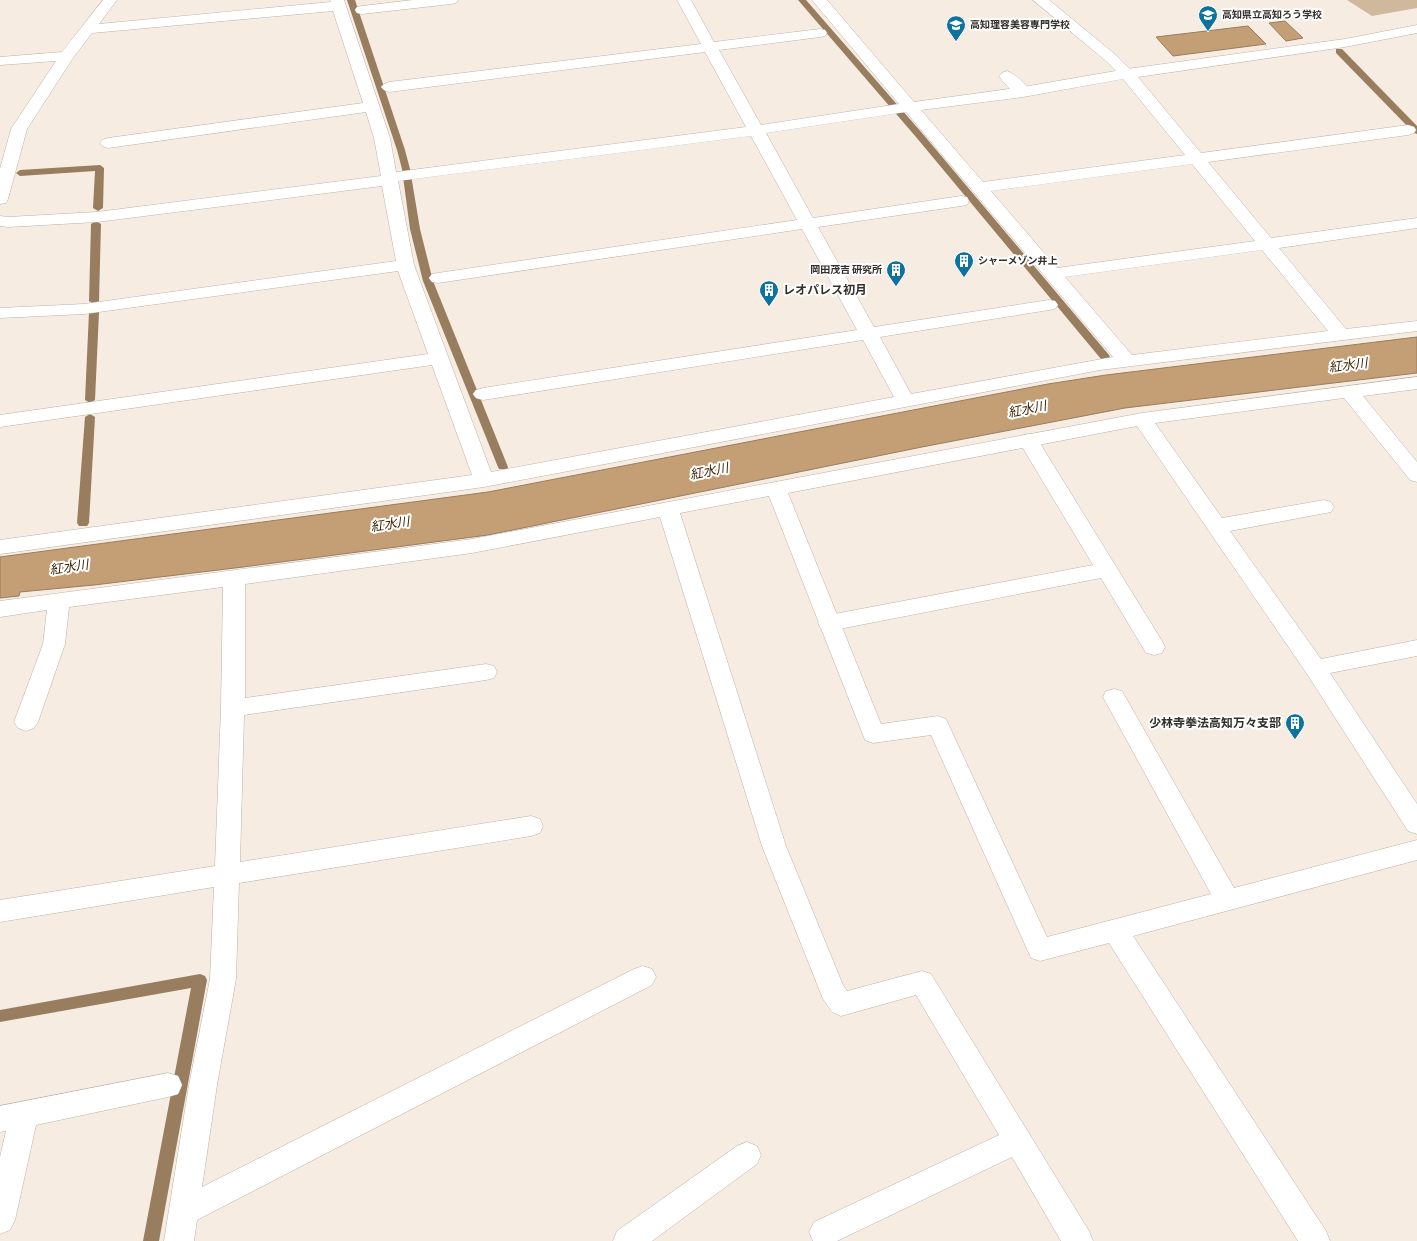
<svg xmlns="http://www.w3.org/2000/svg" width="1417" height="1241" viewBox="0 0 1417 1241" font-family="Bitter,'Noto Sans JP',serif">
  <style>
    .green { fill: #d0b89d }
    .water { fill: #c49f75; stroke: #987d5f }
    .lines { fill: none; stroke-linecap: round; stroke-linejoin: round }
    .stream { fill: #987d5f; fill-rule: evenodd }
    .service-casing { stroke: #bcb2a8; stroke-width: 1 }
    .minor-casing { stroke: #bcb2a8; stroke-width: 1 }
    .service { fill: #fff; fill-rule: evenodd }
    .minor { fill: #fff; fill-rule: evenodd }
    .labels { text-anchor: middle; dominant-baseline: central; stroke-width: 4; stroke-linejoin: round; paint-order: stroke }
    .far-poi-label { font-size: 10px; font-weight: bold; fill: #332f2b; stroke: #fff; text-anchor: start }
    .poi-label { font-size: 12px; font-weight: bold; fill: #332f2b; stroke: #fff; text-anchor: start }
    .water-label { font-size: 13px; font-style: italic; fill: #412704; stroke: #fff }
  </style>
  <rect width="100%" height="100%" fill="#f6ece2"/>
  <!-- green -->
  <path class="green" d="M1347 0H1417V8L1372 16Z"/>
  <!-- water -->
  <g class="water">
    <path d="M1285 21 1303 38 1286 41 1269 23Z"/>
    <path d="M1248 26 1266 44 1173 56 1156 37Z"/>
    <path d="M1417 337V373L1125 408 922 447 488 535 243 567 94 585 20 592 19 596 0 598V557L488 492 1048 384 1106 375Z"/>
  </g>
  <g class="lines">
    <!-- stream -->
    <g class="stream">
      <path d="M347 0H355L405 150 410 169 420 229 433 281 508 467 507 469H499L498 467 423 281 410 229 402 169 397 150Z"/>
      <path d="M798 0H806L922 133 1109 355 1110 357 1109 359H1101L916 137Z"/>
      <path d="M1336 49H1342L1417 126V134L1414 133 1336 53Z"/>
      <path d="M100 165 104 168 103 208 98 211 93 208 95 171 20 176 16 173 20 170Z"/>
      <path d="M96 221 101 224 99 301 94 304 89 301 91 224Z"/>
      <path d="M94 309 99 312 95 400 90 403 85 400 89 312Z"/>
      <path d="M90 414 95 417 89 523 87 526H79L77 523 85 417Z"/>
      <path d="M200 974 205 976 207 980 159 1241H143L191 988 0 1022V1010Z"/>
    </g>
    <!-- service casing -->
    <g class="service-casing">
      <g id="service">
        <path d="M1033 0H1049L1116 55 1135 74 1132 77 1127 79 1122 77 1106 61Z"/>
        <path d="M1007 71C1016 74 1025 84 1031 92L1028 95C1016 98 1006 86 999 76L1002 73Z"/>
        <path d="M1028 434 1035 436 1038 440 1162 641 1165 647 1162 653 1154 655 1146 653 1101 578 829 631 821 629 818 623 821 617 829 615 1093 565 1018 440 1021 436Z"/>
      </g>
    </g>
    <!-- minor casing -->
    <g class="minor-casing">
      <g id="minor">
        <path d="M103 0H117L99 24 331 2 330 0H344L390 138 396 172 746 127 705 52 389 92 384 90 381 87 384 84 389 82 701 44 677 0H691L714 42 820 29 825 30 827 33 825 36 820 37 719 50 761 125 899 104 812 0H827L914 102 1023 87 1127 69 1345 39 1417 25V33L1345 47 1138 77 1201 153 1408 125 1414 127 1416 130 1414 133 1408 135 1208 162 1271 238 1417 218V228L1279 248 1346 329 1417 321V331L1100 370 484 487 0 554V540L472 475 432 365 0 427V415L428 354 398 271 84 314 0 318V308L84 304 396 261 382 186 97 222 8 227 0 226V216L8 217 97 212 381 176 374 138 366 112 108 148 102 146 100 143 102 140 108 138 363 103 333 11 92 33 73 58 27 129 8 199 6 203 0 204V169L11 129 56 61 0 65V57L62 52ZM1123 79 1185 155 983 182 921 110 1023 97ZM906 112 1113 357 911 394 880 337 1049 310 1055 309 1058 305 1055 301 1049 300 874 327 818 227 961 206 967 205 969 201 967 197 961 196 813 218 766 133ZM751 136 797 220 438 273 432 274 429 278 432 282 438 283 802 229 857 330 483 388 476 390 473 394 476 398 483 400 863 340 894 397 491 472 414 265 398 181ZM1192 164 1255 241 1057 268 991 191ZM1262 250 1328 331 1132 355 1065 277Z"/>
        <path d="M413 0H458L456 3 451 4 362 14 357 13 355 10 357 7 362 6Z"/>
        <path d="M1417 377V389L1363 396 1417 462V482L1410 480 1344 398 1155 423 1222 518 1324 500 1331 502 1334 507 1331 512 1230 531 1321 659 1417 640V656L1330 673 1417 804V834L1408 831 1307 674 1137 426 788 493 881 724 938 716 946 719 1047 937 1211 894 1103 697 1106 691 1114 689 1122 691 1234 888 1417 840V860L1133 936 1326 1231 1330 1241H1298L1109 943 1040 961 1031 958 931 735 873 743 865 740 769 496 680 513 786 846 843 985 847 991 922 971 931 974 1089 1231 1093 1241H1061L1012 1157 837 1241H813L809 1232 814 1222 999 1135 916 995 841 1016 832 1012 823 999 762 846 660 517 472 553 245 584V698L486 664 494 666 497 672 494 678 486 680 244 715 240 862 531 816 540 819 543 826 540 833 531 836 239 883 236 979 217 1085 202 1187 634 969 643 966 652 969 656 977 652 985 197 1220 194 1241H164L189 1085 210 979 214 887 0 922V900L215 866 221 708 223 587 69 607 65 644 38 722 34 728 26 731 18 728 14 722 43 644 47 610 0 617V601L472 539 1142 413Z"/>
        <path d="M168 1073 178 1076 182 1085 178 1094 168 1097 36 1125 15 1220 10 1230 0 1234V1157L6 1131 0 1132V1106Z"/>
        <path d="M747 1142 757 1146 761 1155 757 1164 652 1241H613L617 1231 737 1146Z"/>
      </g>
    </g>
    <!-- service -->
    <use href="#service" class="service"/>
    <!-- minor -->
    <use href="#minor" class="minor"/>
  </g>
  <!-- icons -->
  <defs>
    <g id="school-pin" transform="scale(1)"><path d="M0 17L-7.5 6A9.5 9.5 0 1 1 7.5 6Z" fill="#0e729f" stroke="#fff"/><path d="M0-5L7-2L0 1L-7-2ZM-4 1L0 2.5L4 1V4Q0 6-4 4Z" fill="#fff"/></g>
    <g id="university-pin" transform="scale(1)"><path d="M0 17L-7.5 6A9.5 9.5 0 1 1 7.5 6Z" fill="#0e729f" stroke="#fff"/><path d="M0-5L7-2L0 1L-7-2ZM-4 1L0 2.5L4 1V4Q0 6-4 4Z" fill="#fff"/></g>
    <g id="building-pin" transform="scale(1)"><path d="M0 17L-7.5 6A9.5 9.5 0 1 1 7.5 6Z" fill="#0e729f" stroke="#fff"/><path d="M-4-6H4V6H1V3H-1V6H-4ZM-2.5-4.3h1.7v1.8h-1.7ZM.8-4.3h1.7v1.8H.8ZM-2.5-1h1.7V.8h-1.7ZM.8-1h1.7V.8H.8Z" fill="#fff"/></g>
  </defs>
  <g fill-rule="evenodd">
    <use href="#school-pin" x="1208" y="15"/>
    <use href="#university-pin" x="956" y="25"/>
    <use href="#building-pin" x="964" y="261"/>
    <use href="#building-pin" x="896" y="270"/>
    <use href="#building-pin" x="769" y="290"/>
    <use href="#building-pin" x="1295" y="723"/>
  </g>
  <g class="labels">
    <!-- far-poi labels -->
    <g class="far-poi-label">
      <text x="1222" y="15">高知県立高知ろう学校</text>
      <text x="970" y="25">高知理容美容専門学校</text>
      <text x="978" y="261">シャーメゾン井上</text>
      <text x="882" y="270" text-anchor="end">岡田茂吉 研究所</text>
    </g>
    <!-- poi labels -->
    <g class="poi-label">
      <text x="783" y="290">レオパレス初月</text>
      <text x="1281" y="723" text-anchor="end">少林寺拳法高知万々支部</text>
    </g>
    <!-- water labels -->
    <g class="water-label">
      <text transform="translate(1348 365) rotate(-7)">紅水川</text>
      <text transform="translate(1027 409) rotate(-11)">紅水川</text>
      <text transform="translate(709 471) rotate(-11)">紅水川</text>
      <text transform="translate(390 524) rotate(-8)">紅水川</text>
      <text transform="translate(69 567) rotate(-8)">紅水川</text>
    </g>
  </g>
</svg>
